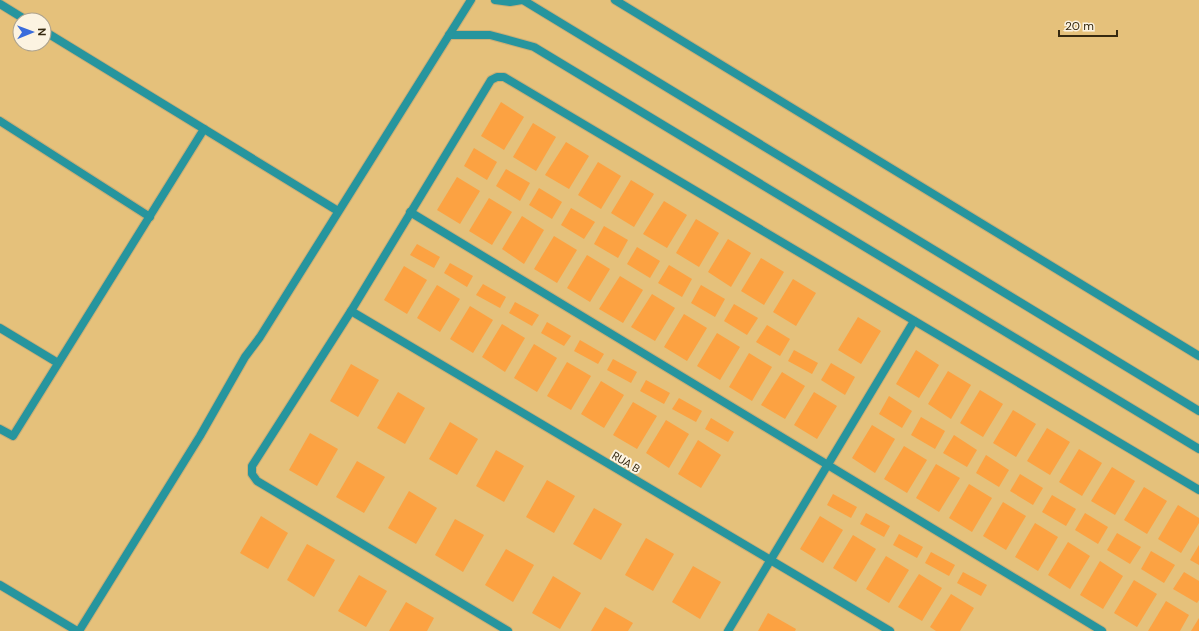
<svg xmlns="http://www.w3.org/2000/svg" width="1199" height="631" viewBox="0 0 1199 631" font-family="'DM Sans',sans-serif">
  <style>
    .built { fill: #e5c17b; fill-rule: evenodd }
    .building { fill: #fca242 }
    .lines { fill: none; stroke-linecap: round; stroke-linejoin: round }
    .minor-casing { stroke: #caae76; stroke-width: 10 }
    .minor { stroke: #26959e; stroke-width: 8 }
    .labels { text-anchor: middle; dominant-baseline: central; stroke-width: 4; stroke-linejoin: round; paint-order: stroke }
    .street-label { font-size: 11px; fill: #362910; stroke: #fcf3e1 }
  </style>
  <rect width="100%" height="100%" fill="#efcf90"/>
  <!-- built -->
  <path class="built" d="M0 0H1199V631H0ZM20 20H44V44H20Z"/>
  <!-- building -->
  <g class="building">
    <path d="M501 102 524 117 504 150 481 136Z"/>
    <path d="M533 123 556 137 536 171 513 157Z"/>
    <path d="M566 142 589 156 569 189 545 175Z"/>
    <path d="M474 148 497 162 487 180 464 166Z"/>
    <path d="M598 162 621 176 601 209 578 195Z"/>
    <path d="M506 169 530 183 520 201 496 186Z"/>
    <path d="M457 177 480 191 460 224 437 210Z"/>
    <path d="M631 180 654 194 634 227 611 213Z"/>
    <path d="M539 188 562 202 552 219 529 205Z"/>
    <path d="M489 198 512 212 492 245 469 231Z"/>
    <path d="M664 201 687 215 667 248 643 234Z"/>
    <path d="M571 208 595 222 584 239 561 225Z"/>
    <path d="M522 216 544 230 524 264 502 249Z"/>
    <path d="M696 219 719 233 699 267 676 253Z"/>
    <path d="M604 226 628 240 618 258 594 244Z"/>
    <path d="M554 236 577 250 557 283 534 269Z"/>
    <path d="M728 239 751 253 731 287 708 272Z"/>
    <path d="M417 244 440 257 434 268 410 255Z"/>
    <path d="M637 247 660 261 650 278 627 264Z"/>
    <path d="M587 255 610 269 590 302 567 288Z"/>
    <path d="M761 258 784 272 764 305 741 291Z"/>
    <path d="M450 263 473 276 467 287 444 273Z"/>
    <path d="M669 265 692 279 682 297 658 283Z"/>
    <path d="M404 266 427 280 407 314 384 300Z"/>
    <path d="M620 276 643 290 623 323 599 309Z"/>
    <path d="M793 279 816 293 796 326 773 312Z"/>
    <path d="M483 284 506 297 500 308 476 295Z"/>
    <path d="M437 285 460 299 440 332 417 318Z"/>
    <path d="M701 285 725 299 715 317 691 303Z"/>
    <path d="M652 294 675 308 655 341 631 327Z"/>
    <path d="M515 302 539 315 532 326 509 313Z"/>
    <path d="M734 304 758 318 747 335 724 321Z"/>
    <path d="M470 306 493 320 473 353 450 339Z"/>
    <path d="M684 314 707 328 687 361 664 347Z"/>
    <path d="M858 317 881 331 861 364 838 350Z"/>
    <path d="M547 322 571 336 564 346 541 333Z"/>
    <path d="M502 324 525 338 505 372 482 357Z"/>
    <path d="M767 325 790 339 780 356 756 342Z"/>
    <path d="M717 333 740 347 720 380 697 366Z"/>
    <path d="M580 340 604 354 598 364 574 351Z"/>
    <path d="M534 344 557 358 537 392 514 378Z"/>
    <path d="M794 350 818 363 812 374 788 361Z"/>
    <path d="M916 350 939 365 919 398 896 384Z"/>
    <path d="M749 353 772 367 752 401 729 387Z"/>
    <path d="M613 359 637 372 631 383 607 370Z"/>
    <path d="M567 362 591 376 571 410 547 396Z"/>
    <path d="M831 363 855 377 845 395 821 380Z"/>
    <path d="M351 364 379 380 358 417 330 401Z"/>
    <path d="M948 371 971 385 951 419 928 404Z"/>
    <path d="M782 372 805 386 785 419 761 405Z"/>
    <path d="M646 380 670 393 664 404 640 391Z"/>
    <path d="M601 381 624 395 604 428 581 414Z"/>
    <path d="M980 390 1003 404 983 437 960 423Z"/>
    <path d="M398 392 425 408 405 444 377 428Z"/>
    <path d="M814 392 837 406 817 439 794 425Z"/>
    <path d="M889 396 912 411 902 428 879 414Z"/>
    <path d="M679 398 702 411 696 422 672 409Z"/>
    <path d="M633 402 657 416 637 449 613 435Z"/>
    <path d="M1013 410 1036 424 1016 457 993 443Z"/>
    <path d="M921 417 945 431 935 449 911 435Z"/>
    <path d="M711 418 734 432 728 442 705 429Z"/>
    <path d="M666 420 689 434 669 468 646 453Z"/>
    <path d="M450 422 478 439 457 475 429 459Z"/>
    <path d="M872 425 895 439 875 473 852 458Z"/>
    <path d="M1047 428 1070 442 1050 475 1027 461Z"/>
    <path d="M310 433 338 449 317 486 289 470Z"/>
    <path d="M954 435 977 450 967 467 943 453Z"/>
    <path d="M698 440 721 455 701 488 678 474Z"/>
    <path d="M904 446 927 460 907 493 884 479Z"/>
    <path d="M1079 449 1102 463 1082 496 1059 482Z"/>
    <path d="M496 450 524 466 504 502 476 486Z"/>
    <path d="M986 455 1009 470 999 487 976 473Z"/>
    <path d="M357 461 385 477 364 513 336 497Z"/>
    <path d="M936 464 960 478 939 512 916 498Z"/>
    <path d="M1112 467 1135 481 1115 515 1091 501Z"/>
    <path d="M1020 474 1043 488 1033 505 1010 491Z"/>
    <path d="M547 480 575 496 554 533 526 517Z"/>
    <path d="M969 484 992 498 972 532 949 518Z"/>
    <path d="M1144 487 1167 501 1147 534 1124 520Z"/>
    <path d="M409 491 437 508 416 544 388 528Z"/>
    <path d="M833 494 857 507 851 518 827 505Z"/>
    <path d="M1052 495 1076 509 1066 526 1042 512Z"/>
    <path d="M1003 502 1026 516 1006 550 983 536Z"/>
    <path d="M1178 505 1199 518V523L1181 553 1158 539Z"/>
    <path d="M594 508 622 524 601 560 573 544Z"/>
    <path d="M866 513 890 526 884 537 860 524Z"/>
    <path d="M1085 513 1108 527 1098 544 1075 530Z"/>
    <path d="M261 516 288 533 268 569 240 553Z"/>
    <path d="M820 516 843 530 823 563 800 549Z"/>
    <path d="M455 519 484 535 463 572 435 555Z"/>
    <path d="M1035 523 1058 537 1038 571 1015 557Z"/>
    <path d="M1117 533 1141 547 1130 564 1107 550Z"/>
    <path d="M899 534 923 547 917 558 893 545Z"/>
    <path d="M853 535 876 549 856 582 833 568Z"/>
    <path d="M646 538 674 554 653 591 625 575Z"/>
    <path d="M1068 542 1090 556 1070 589 1048 575Z"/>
    <path d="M307 544 335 560 314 597 287 580Z"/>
    <path d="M1199 545V565L1190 560Z"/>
    <path d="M506 549 534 565 513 602 485 585Z"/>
    <path d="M1151 551 1175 565 1164 583 1141 569Z"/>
    <path d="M931 552 955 565 949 576 925 563Z"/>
    <path d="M886 556 909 570 889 603 866 589Z"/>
    <path d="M1100 561 1123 576 1103 609 1080 595Z"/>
    <path d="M693 566 721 582 700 619 672 602Z"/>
    <path d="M963 572 987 585 981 596 957 583Z"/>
    <path d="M1184 572 1199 581V600L1197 603 1173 589Z"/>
    <path d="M919 574 942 588 922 621 898 607Z"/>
    <path d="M359 575 387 591 366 627 338 611Z"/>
    <path d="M553 576 581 593 560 629 532 613Z"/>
    <path d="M1134 580 1157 594 1137 627 1114 613Z"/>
    <path d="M951 594 974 608 960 631H936L930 627Z"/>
    <path d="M1166 601 1189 615 1180 631H1148Z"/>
    <path d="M406 602 434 618 427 631H389Z"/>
    <path d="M605 607 633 623 628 631H591Z"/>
    <path d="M768 613 796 629 795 631H758Z"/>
    <path d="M1199 618V631H1191Z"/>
  </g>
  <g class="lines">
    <!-- minor casing -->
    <g class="minor-casing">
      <g id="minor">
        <path d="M495 0 510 2 522 0"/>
        <path d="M523 0 1199 411"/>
        <path d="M615 0 1199 356"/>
        <path d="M0 4 26 20"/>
        <path d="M44 31 338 211"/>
        <path d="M449 35H490L534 47 1199 449"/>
        <path d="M0 121 150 217"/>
        <path d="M410 212 1102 631"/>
        <path d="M351 311 890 631"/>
        <path d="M0 328 58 363"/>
        <path d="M0 429 13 436 204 129"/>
        <path d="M0 585 77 631"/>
        <path d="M79 631 200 436 245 357 260 337 471 0"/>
        <path d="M508 631 257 481 252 474V466L351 311 491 80 497 77H504L1199 490"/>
        <path d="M728 631 914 321"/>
      </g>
    </g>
    <!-- minor -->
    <use href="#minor" class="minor"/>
  </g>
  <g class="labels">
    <!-- street labels -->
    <g class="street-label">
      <text transform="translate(626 462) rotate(31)">RUA B</text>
    </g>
  </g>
  <!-- north arrow -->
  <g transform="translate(32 32) rotate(89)"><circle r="19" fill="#fcf3e1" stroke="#ada28d"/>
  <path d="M0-3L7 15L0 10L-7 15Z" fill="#3a6cdc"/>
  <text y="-6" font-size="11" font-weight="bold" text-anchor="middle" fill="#362910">N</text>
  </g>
  <!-- scale -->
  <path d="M1059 30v6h58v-6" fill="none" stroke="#362910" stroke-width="2"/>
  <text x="1065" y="30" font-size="12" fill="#362910" stroke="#fcf3e1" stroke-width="3" paint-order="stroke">20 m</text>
</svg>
